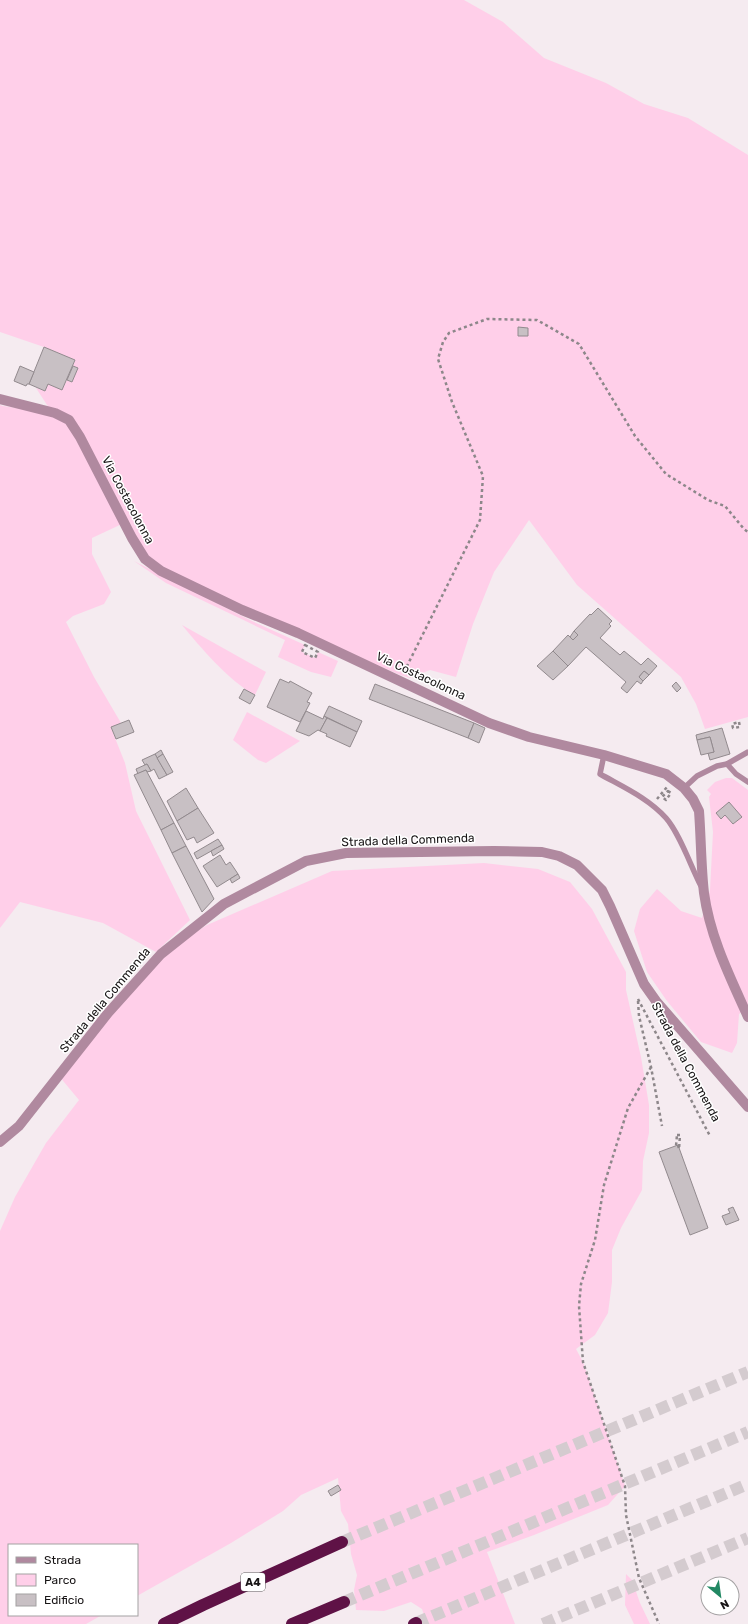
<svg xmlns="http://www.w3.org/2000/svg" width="748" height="1624" viewBox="0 0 748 1624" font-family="Rubik,sans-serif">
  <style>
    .green { fill: #ffcfe9 }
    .building { fill: #c8c0c4; stroke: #928a8e }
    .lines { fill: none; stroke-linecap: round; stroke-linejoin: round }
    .highway-tunnel { stroke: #d4cbcf; stroke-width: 12; stroke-dasharray: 12 6; stroke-linecap: butt }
    .path { stroke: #8d878a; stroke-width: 2.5; stroke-dasharray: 3 3; stroke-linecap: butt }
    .lane { stroke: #b0899f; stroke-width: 5.5 }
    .street { stroke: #b0899f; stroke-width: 10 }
    .highway { stroke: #5f1246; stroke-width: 12 }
    .labels { text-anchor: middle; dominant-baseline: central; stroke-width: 3; stroke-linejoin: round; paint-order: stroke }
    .shield { fill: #fff; stroke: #5d5b5c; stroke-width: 1 }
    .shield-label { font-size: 11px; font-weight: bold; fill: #181516 }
    .street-label { font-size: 12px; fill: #181516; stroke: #fff }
  </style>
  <rect width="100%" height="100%" fill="#f5ebf0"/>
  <!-- green -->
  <g class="green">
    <path d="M0 0H464L503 22 544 58 606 83 644 104 688 118 748 155V717L705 729 696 704 681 677 577 585 529 520 494 572 473 624 456 677 430 670 410 678 400 675 241 606 145 559 124 523 92 538V554L111 592 104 604 73 616 66 622 94 677 121 723 111 728 125 763 136 811 190 920 156 952 103 923 20 902 0 928V405L3 406 55 413 49 408 36 388 45 391 48 384 62 390 67 380 72 382 78 368 73 366 75 360 44 347 0 332Z"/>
    <path d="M134 561 252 621 305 645 302 652 315 658 318 652 338 661 331 677 311 672 278 657 285 640 166 583Z"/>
    <path d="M182 625 266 672 255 695C230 682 200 647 182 625Z"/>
    <path d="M247 712 300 741 266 763 258 760 233 740Z"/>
    <path d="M726 778H732L748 790V1007L739 1014 737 1043 732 1053 701 1042 667 1001 647 972 634 931 640 909 657 889 681 911 702 918 710 890 713 832 709 797 711 794 707 790 715 782Z"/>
    <path d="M484 863 538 869 570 882 592 909 626 972V990L641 1057 649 1105V1133L643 1161 642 1190 621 1228 612 1250V1282L608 1313 595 1335 576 1349 583 1362 625 1486 608 1505 534 1535 487 1552 515 1624H427L422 1609 411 1602 384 1611 356 1610 354 1590 357 1575 351 1554 348 1524 341 1511 338 1478 301 1495 283 1511 231 1543 137 1596V1545H9V1615H102L86 1624H0V1231L15 1197 46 1143 79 1100 59 1076 161 954 207 925 332 871Z"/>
    <path d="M626 1574 632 1580 640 1603 650 1624H634L625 1605Z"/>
  </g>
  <!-- building -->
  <g class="building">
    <path d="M518 327 528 328V336H518Z"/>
    <path d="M44 347 75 360 62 390 48 384 45 391 29 384Z"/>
    <path d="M20 366 34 372 29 384H27L26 386 14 381Z"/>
    <path d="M73 366 78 368 72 382 67 380Z"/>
    <path d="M598 608 612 621 609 624 611 626 600 638 620 655 624 651 641 665 648 658 657 666 649 675 644 671 639 677 643 681 641 684 637 681 627 693 621 688 626 682 586 647 568 666 553 651 568 635 573 640 578 635 574 631 590 614 591 615Z"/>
    <path d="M574 631 578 635 573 640 570 637Z"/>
    <path d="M553 651 568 666 553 680 537 666Z"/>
    <path d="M644 671 649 675 643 681 639 677Z"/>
    <path d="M280 679 289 683 290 681 312 693 307 702 310 703 300 722 267 707Z"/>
    <path d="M676 682 681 688 677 692 672 686Z"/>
    <path d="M375 684 474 723 468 738 369 699Z"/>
    <path d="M244 689 255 695 250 704 239 698Z"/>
    <path d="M329 706 362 721 357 732 324 716Z"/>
    <path d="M306 711 323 719 324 716 327 718 320 731 318 730 309 736 296 731Z"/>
    <path d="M327 718 357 732 350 747 326 736 327 734 320 731Z"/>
    <path d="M129 720 134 732 116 739 111 727Z"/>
    <path d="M474 723 485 728 479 743 468 738Z"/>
    <path d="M722 728 730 754 710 760 708 753 714 752 710 737 697 740 696 735Z"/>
    <path d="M710 737 714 752 701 755 697 740Z"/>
    <path d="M161 750 163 754 157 758 155 754Z"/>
    <path d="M155 754 167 775 159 779 154 769 151 771 147 764 145 765 142 760Z"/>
    <path d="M163 754 173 772 167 775 157 758Z"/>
    <path d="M147 764 151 771 147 772 146 770 138 774 136 769Z"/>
    <path d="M146 770 174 823 161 830 134 775Z"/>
    <path d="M186 788 198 808 177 821 167 801Z"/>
    <path d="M729 802 742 817 733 824 725 815 721 819 716 813Z"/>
    <path d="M198 808 214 833 197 843 194 837 187 840 177 821Z"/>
    <path d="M174 823 186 846 172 853 161 830Z"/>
    <path d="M218 839 222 845 197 859 194 853Z"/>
    <path d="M222 845 224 849 213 856 211 851Z"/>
    <path d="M186 846 214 899 202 912 172 853Z"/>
    <path d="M220 855 226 865 230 862 238 874 217 887 203 866Z"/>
    <path d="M238 874 240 878 232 883 230 879Z"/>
    <path d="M709 1103 713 1113 709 1115 704 1105Z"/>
    <path d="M678 1145 708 1228 690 1235 659 1152Z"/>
    <path d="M733 1207 739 1220 726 1225 722 1216 730 1213 728 1209Z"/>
    <path d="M338 1485 341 1490 331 1496 328 1491Z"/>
  </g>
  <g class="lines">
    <!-- highway-tunnel -->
    <g class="highway-tunnel">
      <path d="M342 1542 748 1372"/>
      <path d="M344 1602 748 1432"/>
      <path d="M416 1623 748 1484"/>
      <path d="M543 1624 748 1538"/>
    </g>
    <!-- path -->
    <g class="path">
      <path d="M305 645 318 652 315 658 302 652Z"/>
      <path d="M404 672 480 520 483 476 452 402 438 359 443 342 449 333 487 319 537 320 579 344 635 436 666 474 708 500 725 506 744 529 748 532"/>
      <path d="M739 722 740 727 733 728 732 724Z"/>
      <path d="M668 791 671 793 666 800 662 797Z"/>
      <path d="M657 799 667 787"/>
      <path d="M638 999 710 1136"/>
      <path d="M638 1001 639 1016 651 1067 662 1126"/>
      <path d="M651 1067 628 1108 604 1185 595 1240 581 1284 579 1306 583 1362 625 1486 626 1515 639 1578 659 1624"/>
      <path d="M677 1135H680L679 1149 678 1145 676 1146Z"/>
    </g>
    <!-- lane -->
    <g class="lane">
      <path d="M604 755 600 774C623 787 648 798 666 818 680 834 691 867 701 886"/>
      <path d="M727 764 736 774 748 782"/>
      <path d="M684 788 697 776 717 766 727 764 748 752"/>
    </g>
    <!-- street -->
    <g class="street">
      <path d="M0 399 55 413 69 420 80 437 132 538 145 559 161 571 242 610 298 633 489 723 529 737 604 755 666 774 684 788 693 799 699 811C701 837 701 867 704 893 710 937 730 977 748 1017"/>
      <path d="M0 1142 19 1126 108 1013 161 954 224 904 306 861 346 853 494 851 542 852 559 856 577 865 602 890 610 906 644 984 656 1001 748 1107"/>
    </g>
    <!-- highway -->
    <g class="highway">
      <path d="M164 1624 203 1605 342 1542"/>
      <path d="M292 1624 344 1602"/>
      <path d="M414 1624 416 1623"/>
    </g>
  </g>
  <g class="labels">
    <!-- shield labels -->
    <rect class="shield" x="241" y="1573" width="24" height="18" rx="3"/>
    <g class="shield-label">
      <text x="253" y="1582">A4</text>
    </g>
    <!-- street labels -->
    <g class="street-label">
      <text transform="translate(128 500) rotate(62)">Via Costacolonna</text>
      <text transform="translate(421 676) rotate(25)">Via Costacolonna</text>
      <text transform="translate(408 840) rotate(-2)">Strada della Commenda</text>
      <text transform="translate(105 1000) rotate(-50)">Strada della Commenda</text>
      <text transform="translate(686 1062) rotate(62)">Strada della Commenda</text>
    </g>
  </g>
  <!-- legend -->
  <rect x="8" y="1544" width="130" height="72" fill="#ffffff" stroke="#a3a1a2"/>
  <rect x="16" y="1557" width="20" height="6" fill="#b0899f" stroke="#a3a1a2"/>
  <text x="44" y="1564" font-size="12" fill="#181516">Strada</text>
  <rect x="16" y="1574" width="20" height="12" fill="#ffcfe9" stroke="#a3a1a2"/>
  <text x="44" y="1584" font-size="12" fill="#181516">Parco</text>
  <rect x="16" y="1594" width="20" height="12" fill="#c8c0c4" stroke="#a3a1a2"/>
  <text x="44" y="1604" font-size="12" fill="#181516">Edificio</text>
  <!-- north arrow -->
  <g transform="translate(720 1596) rotate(151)"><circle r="19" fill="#ffffff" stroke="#a3a1a2"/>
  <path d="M0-3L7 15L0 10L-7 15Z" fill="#228863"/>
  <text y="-6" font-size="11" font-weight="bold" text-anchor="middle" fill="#181516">N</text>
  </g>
</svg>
